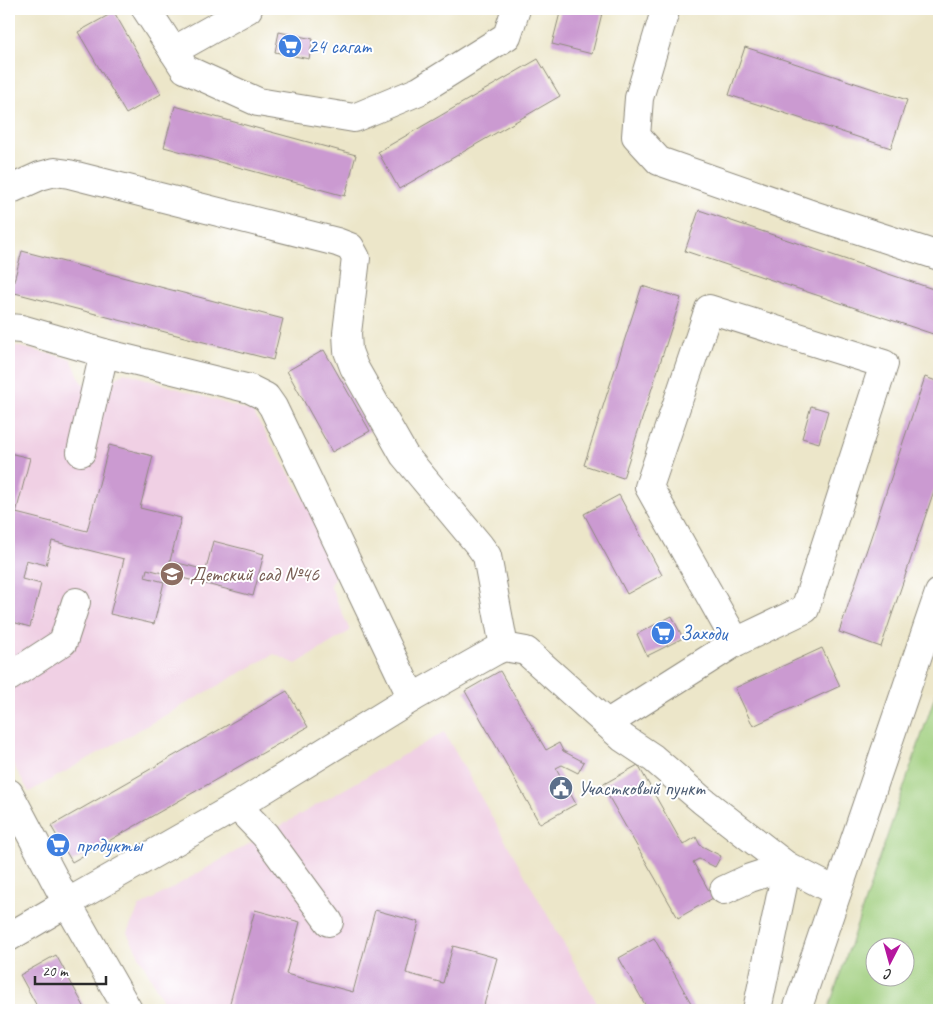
<svg xmlns="http://www.w3.org/2000/svg" width="948" height="1019" viewBox="0 0 948 1019" font-family="Caveat,sans-serif">
  <style>
    .built { fill: #f0d0e4 }
    .green { fill: #9ecd7b; stroke: #647c53; fill-rule: evenodd }
    .building { fill: #cb9ad1 }
    .lines { fill: none; stroke-linecap: round; stroke-linejoin: round }
    .minor-casing { stroke: #8c887a; stroke-width: 30 }
    .minor { stroke: #fff; stroke-width: 28 }
    .labels { text-anchor: middle; dominant-baseline: central; stroke-width: 4; stroke-linejoin: round; paint-order: stroke }
    .shop-label { font-size: 20px; fill: #366cbe; stroke: #fff; text-anchor: start }
    .education-label { font-size: 20px; fill: #785e54; stroke: #fff; text-anchor: start }
    .service-label { font-size: 20px; fill: #4e5e75; stroke: #fff; text-anchor: start }
  </style>
  <rect width="100%" height="100%" fill="#fff"/>
  <filter id="ink" filterUnits="userSpaceOnUse"><feTurbulence type="fractalNoise" baseFrequency=".02" numOctaves="2"/><feDisplacementMap in="SourceGraphic" scale="10" xChannelSelector="R" yChannelSelector="G"/><feConvolveMatrix kernelMatrix="1 2 1 2 8 2 1 2 1" color-interpolation-filters="sRGB"/></filter>
  <filter id="wash" filterUnits="userSpaceOnUse"><feTurbulence type="fractalNoise" baseFrequency=".0096" numOctaves="4" result="noise"/><feDisplacementMap in="SourceGraphic" scale="20" xChannelSelector="R" yChannelSelector="G"/><feGaussianBlur stdDeviation="1.12" result="paint"/><feColorMatrix in="noise" values="0 0 0 0 0 0 0 0 0 0 0 0 0 0 0 0 0 1.4 0 .05"/><feComposite in="paint" operator="in"/></filter>
  <g filter="url(#wash)">
    <rect width="100%" height="100%" fill="#ece6c9"/>
    <!-- built -->
    <g class="built">
      <path d="M16 346 71 359 82 383 105 388 124 372 253 412 342 563 330 585 350 631 296 664 274 654 29 792 9 757V350Z"/>
      <path d="M444 732 601 1010H168L127 933 139 907Z"/>
    </g>
    <!-- green -->
    <path class="green" d="M939 684V996L934 1010H828ZM876 946H906V976H876Z"/>
    <g id="blocks">
      <!-- building -->
      <g class="building">
        <path d="M561 9H603L592 54 552 44Z"/>
        <path d="M114 12 161 94 126 114 78 32Z"/>
        <path d="M279 32 313 39 309 59 275 52Z"/>
        <path d="M745 47 907 100 891 148 729 95Z"/>
        <path d="M538 59 560 96 399 189 378 152Z"/>
        <path d="M175 106 356 155 345 196 164 147Z"/>
        <path d="M699 210 939 291V336L685 251Z"/>
        <path d="M22 251 283 319 273 360 11 292Z"/>
        <path d="M642 286 681 298 623 478 584 465Z"/>
        <path d="M324 350 370 431 332 452 287 371Z"/>
        <path d="M925 377 939 382V476L881 647 839 632Z"/>
        <path d="M811 406 828 411 819 443 802 438Z"/>
        <path d="M109 445 153 456 140 508 181 518 170 561 206 570 213 541 264 554 253 596 147 569 145 577 164 582 154 624 110 614 124 559 52 541 46 565 26 560 22 579 41 584 30 627 9 621V453L30 458 16 513 87 531Z"/>
        <path d="M619 495 662 575 627 594 584 514Z"/>
        <path d="M672 616 683 638 647 656 637 634Z"/>
        <path d="M822 648 840 686 753 726 735 688Z"/>
        <path d="M500 671 546 750 559 743 563 751 584 762 578 773 562 765 556 768 576 804 540 824 465 691Z"/>
        <path d="M287 691 308 727 72 862 51 826Z"/>
        <path d="M638 765 683 845 696 837 700 845 721 856 715 867 699 859 693 862 713 898 678 918 602 785Z"/>
        <path d="M255 910 300 922 286 974 353 992 375 910 419 922 406 973 443 983 453 946 497 958 484 1005 503 1010H333L322 1007 321 1010H228Z"/>
        <path d="M654 938 695 1010H648L619 958Z"/>
        <path d="M56 955 86 1010H39L20 975Z"/>
      </g>
    </g>
  </g>
  <g filter="url(#ink)">
    <use href="#blocks" fill-opacity="0" stroke="#8c887a" stroke-width="1"/>
    <g class="lines">
      <!-- minor casing -->
      <g class="minor-casing">
        <g id="minor">
          <path d="M146 9 185 69 258 102 354 118 419 91 507 36 516 9"/>
          <path d="M665 9V11L639 98 636 136 659 161 813 215 939 256"/>
          <path d="M173 51 248 9"/>
          <path d="M9 190 40 176 55 172 69 174 337 242 350 247 356 258 347 333 348 351 354 367 404 455 479 545 487 556 504 647"/>
          <path d="M9 328 21 329 104 353 250 389 266 397 273 407 412 698"/>
          <path d="M81 452 104 353"/>
          <path d="M9 677 63 642 76 602"/>
          <path d="M608 723 736 642 649 487 709 309 884 364 805 609 736 642"/>
          <path d="M9 793 67 903 237 806 265 835 329 922"/>
          <path d="M237 806 412 698 495 651 504 647 526 651 623 738 653 758 703 801 787 866 757 1010"/>
          <path d="M724 890 750 878 787 866 837 892"/>
          <path d="M9 937 67 903 128 1010"/>
          <path d="M797 1010 939 593"/>
        </g>
      </g>
      <!-- minor -->
      <use href="#minor" class="minor"/>
    </g>
  </g>
  <!-- icons -->
  <defs>
    <g id="supermarket-disc" transform="scale(1.25)"><circle r="9.5" fill="#3f7fe0" stroke="#fff"/><path d="M-6-5.5h2.5l.6 2H6L4.5 2H-2.5L-4.4-4H-6ZM-1.5 3.2a1.3 1.3 0 1 0 .1 0ZM3 3.2a1.3 1.3 0 1 0 .1 0Z" fill="#fff"/></g>
    <g id="school-disc" transform="scale(1.25)"><circle r="9.5" fill="#8d6e63" stroke="#fff"/><path d="M0-5L7-2L0 1L-7-2ZM-4 1L0 2.5L4 1V4Q0 6-4 4Z" fill="#fff"/></g>
    <g id="civic-disc" transform="scale(1.25)"><circle r="9.5" fill="#5c6f8a" stroke="#fff"/><path d="M-.6-6.5H3V-4.5H.6V-3L4-1V1h2V6H-6V1h2V-1L-.6-3ZM-1.2 2.5V6h2.4V2.5Z" fill="#fff"/></g>
  </defs>
  <g fill-rule="evenodd">
    <use href="#supermarket-disc" x="290" y="46"/>
    <use href="#school-disc" x="172" y="574"/>
    <use href="#supermarket-disc" x="663" y="633"/>
    <use href="#civic-disc" x="561" y="788"/>
    <use href="#supermarket-disc" x="58" y="845"/>
  </g>
  <g class="labels">
    <!-- shop labels -->
    <g class="shop-label">
      <text x="308" y="46">24 сагат</text>
      <text x="680" y="633">Заходи</text>
      <text x="76" y="845">продукты</text>
    </g>
    <!-- education labels -->
    <g class="education-label">
      <text x="190" y="574">Детский сад №46</text>
    </g>
    <!-- service labels -->
    <g class="service-label">
      <text x="578" y="788">Участковый пункт</text>
    </g>
  </g>
  <!-- margin -->
  <rect width="948" height="1019" fill="none" stroke="#fff" stroke-width="30"/>
  <!-- north arrow -->
  <g transform="translate(890 962) rotate(186)"><circle r="24" fill="#ffffff" stroke="#aaaaaa"/>
  <path d="M0-4L9 19L0 12L-9 19Z" fill="#b5179e"/>
  <text y="-8" font-size="14" font-weight="bold" text-anchor="middle" fill="#2b2b2b">С</text>
  </g>
  <!-- scale -->
  <path d="M35 976v8h71v-8" fill="none" stroke="#2b2b2b" stroke-width="2.5"/>
  <text x="42" y="976" font-size="15" fill="#2b2b2b" stroke="#ffffff" stroke-width="4" paint-order="stroke">20 m</text>
</svg>
